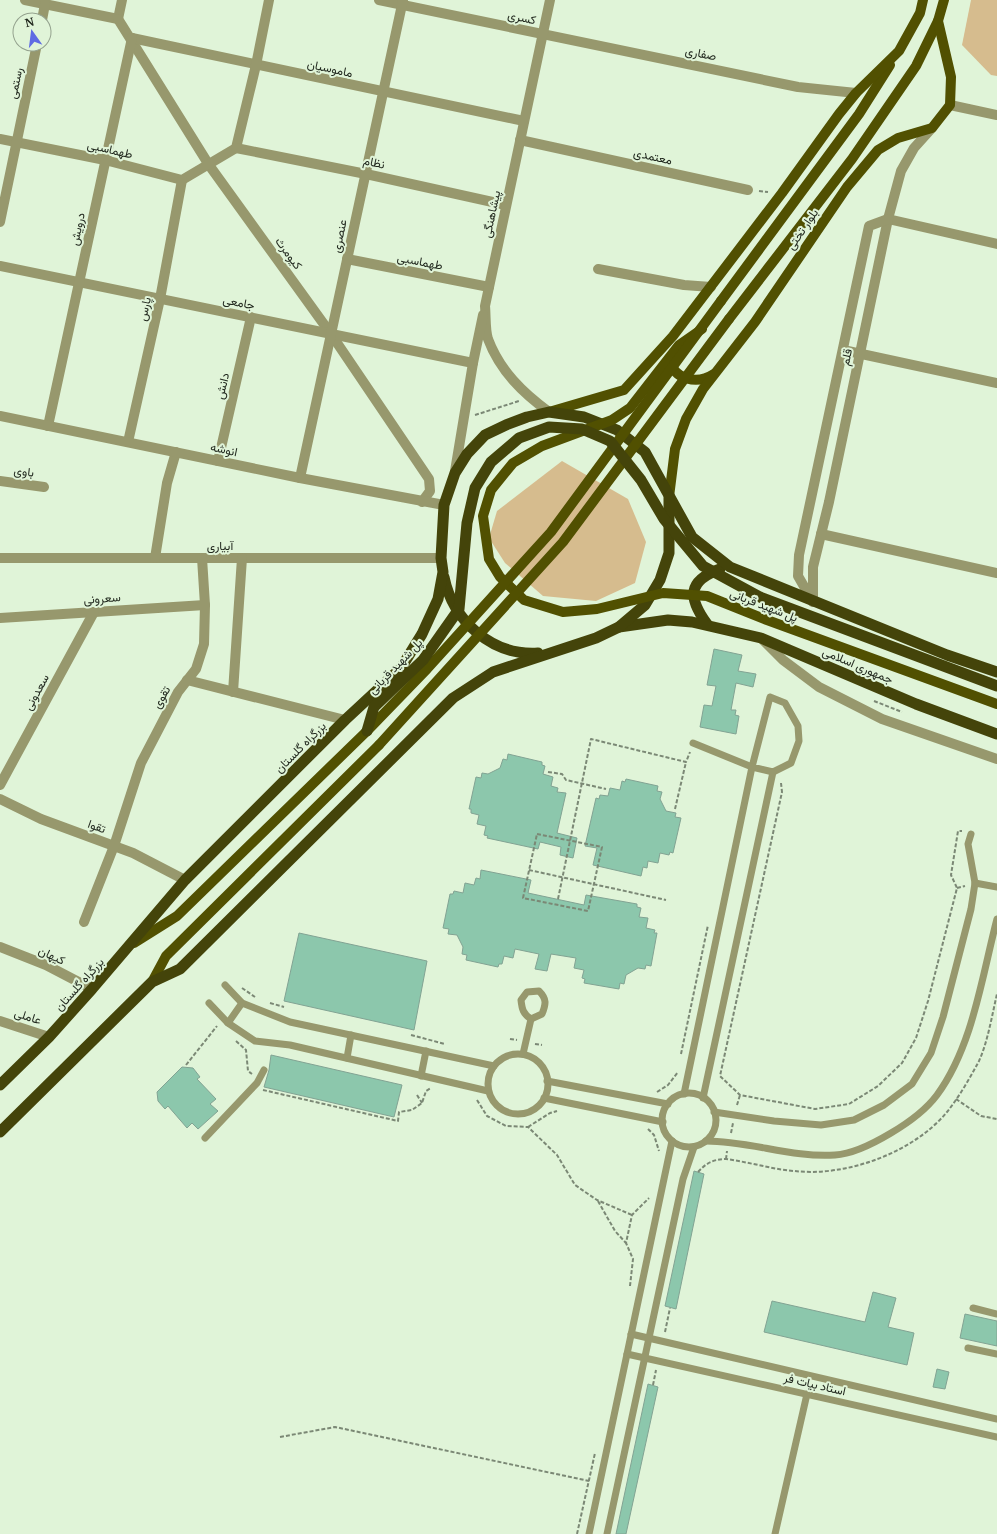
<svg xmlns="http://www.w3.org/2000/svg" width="997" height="1534" viewBox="0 0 997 1534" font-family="Merriweather,Vazirmatn,serif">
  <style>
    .green { fill: #d6bc8e }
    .building { fill: #8cc7ac; stroke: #82a393 }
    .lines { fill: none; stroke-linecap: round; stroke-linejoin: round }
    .path { stroke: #7b8875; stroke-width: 2; stroke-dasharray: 4 2; stroke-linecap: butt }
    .service { stroke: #97986d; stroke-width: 7 }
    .minor { stroke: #97986d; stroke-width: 10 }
    .tertiary { stroke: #97986d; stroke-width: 10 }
    .primary { stroke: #515001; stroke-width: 10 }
    .trunk { stroke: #44440a; stroke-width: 11 }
    .primary-bridge { stroke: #515001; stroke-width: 10 }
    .trunk-bridge { stroke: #44440a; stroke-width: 11 }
    .labels { text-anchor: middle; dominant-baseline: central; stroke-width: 4; stroke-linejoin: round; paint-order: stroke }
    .street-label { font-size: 12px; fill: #21281e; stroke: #e0f4d8 }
  </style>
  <rect width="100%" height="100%" fill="#e0f4d8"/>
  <!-- green -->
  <g class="green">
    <path d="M971 0H997V76L991 75 962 45Z"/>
    <path d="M562 461 628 499 646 542 635 583 596 601 543 596 505 563 489 538 497 511Z"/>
  </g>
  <!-- building -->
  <g class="building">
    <path d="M714 649 742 655 738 671 756 674 753 687 736 683 731 710H736L735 715 739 716 736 734 700 727 704 705 712 706 716 686 707 685Z"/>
    <path d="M508 754 542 762V765L545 766 543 774 553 777 551 786 558 788 557 792 566 793 557 833 577 838 573 858 560 855 561 847 540 842 538 849 487 838 488 836 484 835 486 826 477 824 479 815 471 813V809H469L476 777 481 778 482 773 488 774 500 768 503 759 507 760Z"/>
    <path d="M626 779 658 786 657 791 662 792 660 799 666 811 676 813 675 817 681 818 673 853 670 852 669 855 660 853 658 863 648 861 647 868 643 867 641 876 593 865 597 848 585 846 596 798 599 799 600 795 608 796 610 788 620 790 622 781 625 782Z"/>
    <path d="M481 870 531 880 528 893 584 905 586 895 637 904V907L641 908 639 917 648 918 646 928 655 930 654 933H657L651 966 646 965 645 969 638 968 626 975 624 984 620 983 619 989 584 983 585 979 582 978 584 970 574 968 576 958 551 954 547 971 535 969 539 954 515 949 513 958 504 956 502 964H499L498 967 466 960 467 955 462 954 463 947 457 935 448 934 449 929 443 928 450 894H453L454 891 463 893 465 883 474 885 476 878 480 879Z"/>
    <path d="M299 933 427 961 414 1030 284 1001Z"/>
    <path d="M271 1055 402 1085 394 1117 264 1087 269 1070Z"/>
    <path d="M182 1067 193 1068 200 1077 197 1079 216 1099 210 1104 218 1111 198 1129 192 1123 187 1128 168 1106 165 1109 158 1101 157 1092Z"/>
    <path d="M694 1171 704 1174 676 1309 665 1306Z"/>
    <path d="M873 1292 896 1298 888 1327 914 1333 907 1365 764 1332 772 1301 865 1322Z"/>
    <path d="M965 1314 997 1321V1346L960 1338Z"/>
    <path d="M937 1369 949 1372 945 1389 933 1387Z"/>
    <path d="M648 1384 658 1387 626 1534H616Z"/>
  </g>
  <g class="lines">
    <!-- path -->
    <g class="path">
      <path d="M759 191 768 192"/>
      <path d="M475 415 519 401"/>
      <path d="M874 701 902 712"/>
      <path d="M548 772 562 774 566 780 606 789"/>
      <path d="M781 783 782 792 720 1076 740 1095 815 1109 849 1104 878 1086 902 1063 916 1038 928 1001 957 888 951 875 958 831H962"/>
      <path d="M675 809 686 762"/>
      <path d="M537 834 602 847 588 911 523 898Z"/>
      <path d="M529 870 666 900"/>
      <path d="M957 888 965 886"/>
      <path d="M558 899 591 739 686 762 690 752"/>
      <path d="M242 988 255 997"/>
      <path d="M270 1003 284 1007"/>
      <path d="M411 1035 445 1044"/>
      <path d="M510 1039 517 1040"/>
      <path d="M236 1041 246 1050 248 1071 252 1074"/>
      <path d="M535 1044 542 1045"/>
      <path d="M681 1054 708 925"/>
      <path d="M186 1065 217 1026"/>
      <path d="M263 1090 398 1121 399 1112 412 1110 422 1103 426 1091 431 1088"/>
      <path d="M657 1092 668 1085 678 1072"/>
      <path d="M417 1095 422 1103"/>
      <path d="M956 1099 981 1116 997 1119"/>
      <path d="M477 1100 487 1116 506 1126 528 1127 557 1155 575 1185 597 1200 632 1215"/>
      <path d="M737 1105 740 1095"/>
      <path d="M528 1127 550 1113 557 1111"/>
      <path d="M648 1129 654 1135 659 1151"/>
      <path d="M731 1133 733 1123"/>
      <path d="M726 1159 727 1151"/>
      <path d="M698 1172C706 1163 714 1159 726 1159 749 1162 771 1169 794 1171 846 1177 913 1153 947 1112 959 1097 970 1078 979 1061 988 1041 992 1015 997 994"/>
      <path d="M598 1201 615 1231 626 1243"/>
      <path d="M630 1286 633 1259 626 1243 632 1215 649 1198"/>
      <path d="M665 1332 670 1308"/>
      <path d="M653 1385 656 1370"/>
      <path d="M280 1437 335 1427 589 1481"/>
      <path d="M577 1534 595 1453"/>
    </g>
    <!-- service -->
    <g class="service">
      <path d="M770 697 785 703 798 726 799 741 791 763 773 772 752 767Z"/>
      <path d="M975 883 997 887"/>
      <path d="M225 985 242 1003 290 1022 494 1066"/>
      <path d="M539 991C547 999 546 1004 542 1014L531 1019C523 1014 522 1009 521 1000L527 992Z"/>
      <path d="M209 1003 228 1023 255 1041 290 1045 488 1091"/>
      <path d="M228 1023 242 1003"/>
      <circle cx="518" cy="1084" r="30"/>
      <path d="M523 1054 531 1019"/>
      <path d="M347 1058 351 1035"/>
      <path d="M421 1076 426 1051"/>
      <path d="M547 1081 668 1104"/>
      <circle cx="689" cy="1120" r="27"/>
      <path d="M684 1094 752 767 693 743"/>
      <path d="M544 1098 663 1122"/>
      <path d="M703 1098 773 772"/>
      <path d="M714 1112 774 1121 821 1125 854 1120 884 1105 912 1084 931 1053 943 1017 971 909 975 883 968 844 971 834"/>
      <path d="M205 1138 257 1083 264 1070"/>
      <path d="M706 1141C750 1141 792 1158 835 1155 853 1154 876 1142 891 1133 908 1123 925 1111 937 1095 973 1046 982 976 997 919"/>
      <path d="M973 1308 997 1314"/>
      <path d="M631 1334 997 1419"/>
      <path d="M968 1348 997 1354"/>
      <path d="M627 1354 997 1437"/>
      <path d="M589 1534 672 1141"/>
      <path d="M607 1534 683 1179 694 1147"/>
      <path d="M775 1534 807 1394"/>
    </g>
    <!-- minor -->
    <g class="minor">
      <path d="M25 0 118 19 122 0"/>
      <path d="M379 0 798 87 856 93"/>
      <path d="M118 19 209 165 331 334 429 479 430 491 422 502"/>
      <path d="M42 20 45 4"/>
      <path d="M132 38 524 121"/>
      <path d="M950 105 997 115"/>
      <path d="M0 139 105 160 182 180 236 148 256 65 269 0"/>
      <path d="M520 140 748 190"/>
      <path d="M236 148 366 174 506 205"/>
      <path d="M888 219 997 244"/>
      <path d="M0 222 37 44"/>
      <path d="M347 259 489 287"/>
      <path d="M0 266 473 363"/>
      <path d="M598 269 684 285 711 287"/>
      <path d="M843 350 997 383"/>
      <path d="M48 426 132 38"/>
      <path d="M128 442 160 299 182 180"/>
      <path d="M218 461 251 317"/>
      <path d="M300 478 403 0"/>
      <path d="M0 481 44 487"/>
      <path d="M821 534 997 573"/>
      <path d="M0 558H441"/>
      <path d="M155 558 167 483 176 452"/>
      <path d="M0 618 205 605"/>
      <path d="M762 639 783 660 819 687 882 719 997 759"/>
      <path d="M187 680 345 720"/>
      <path d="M233 692 242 558"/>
      <path d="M0 785 94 612"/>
      <path d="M0 799 41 819 133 853 185 880"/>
      <path d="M84 922 114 846 141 763 178 692 196 669 204 644 205 605 202 558"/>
      <path d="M0 947 46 965 92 989"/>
      <path d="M0 1021 49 1037"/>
    </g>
    <!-- tertiary -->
    <g class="tertiary">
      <path d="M549 412C523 393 500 371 488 339 485 330 486 316 485 306L550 0"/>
      <path d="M0 416 300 478 444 505"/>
      <path d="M455 471 473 363 483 315"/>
      <path d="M813 602V567L829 502 888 219 901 171 914 148 932 128"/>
      <path d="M813 602 798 576 799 555 869 226 888 219"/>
    </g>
    <!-- primary -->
    <g class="primary">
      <path d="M721 301 859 114 890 65"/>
      <path d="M729 319 852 159 916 66 938 21"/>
      <path d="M669 359C674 380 697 385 714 374"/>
      <path d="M549 412 624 390 673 336 782 193 839 114 856 93 899 51 920 13 923 0"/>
      <path d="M669 497 675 449 686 419 703 389 755 322 847 187 878 150 898 138 932 128 950 105 951 77 938 21 944 0"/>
      <path d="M134 943 177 916 367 731"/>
      <path d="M152 982 166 956 379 745"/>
    </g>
    <!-- trunk -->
    <g class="trunk">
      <path d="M444 577C453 621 492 656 538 653"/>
      <path d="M707 624C688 598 687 581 720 569"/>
      <path d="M619 627 668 620 692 622 761 638 916 704 997 734"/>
      <path d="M0 1085 49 1037 92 989 185 880 345 720 401 668 422 634 438 599 443 572 441 558 444 505 455 473 467 454 485 435 506 425 527 417 549 412 584 417 617 430 645 452 692 537 730 567 947 655 997 672"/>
      <path d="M0 1132 152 982 180 969 453 698 493 672 596 638 619 627 645 605 660 580 669 553V498"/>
    </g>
    <!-- primary-bridge -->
    <g class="primary-bridge">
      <path d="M702 329 679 345 630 408 612 420 542 446 513 463 491 490 483 516 489 559 500 577 524 600 563 612 597 609 663 593 707 596 767 620 997 704"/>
      <path d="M367 731 427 669 551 532 721 301"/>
      <path d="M379 745 563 542 729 319"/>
    </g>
    <!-- trunk-bridge -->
    <path class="trunk-bridge" d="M367 731 374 707 423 660 459 609 467 523 475 488 491 462 519 438 549 427 582 429 610 441 641 480 664 519 703 566 760 597 997 686"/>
  </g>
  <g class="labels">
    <!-- street labels -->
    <g class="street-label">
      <text transform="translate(522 17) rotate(12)">کسری</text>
      <text transform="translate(701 53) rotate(11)">صفاری</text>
      <text transform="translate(330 68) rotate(12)">ماموسیان</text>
      <text transform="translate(15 83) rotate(-78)">رستمی</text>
      <text transform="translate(110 149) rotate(13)">طهماسبی</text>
      <text transform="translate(653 156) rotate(12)">معتمدی</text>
      <text transform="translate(374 162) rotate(12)">نظام</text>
      <text transform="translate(491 214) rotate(-78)">پیشاهنگی</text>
      <text transform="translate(77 229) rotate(-78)">درویش</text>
      <text transform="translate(802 229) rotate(-56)">بلوار تختی</text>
      <text transform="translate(339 236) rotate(-78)">عنصری</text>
      <text transform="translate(289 253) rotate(54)">کیومرث</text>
      <text transform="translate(420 261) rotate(11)">طهماسبی</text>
      <text transform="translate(239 302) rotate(11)">جامعی</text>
      <text transform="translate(144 309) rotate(-78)">پارس</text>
      <text transform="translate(846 357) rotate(-78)">قلم</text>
      <text transform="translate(222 386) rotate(-77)">دانش</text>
      <text transform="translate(224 449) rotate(12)">انوشه</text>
      <text transform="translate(24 471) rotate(7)">باوی</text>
      <text x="220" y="545">آبیاری</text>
      <text transform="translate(102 598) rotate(-4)">سعرونی</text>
      <text transform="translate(764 605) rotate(21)">پل شهید قربانی</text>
      <text transform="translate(858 665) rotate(23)">جمهوری اسلامی</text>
      <text transform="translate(395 666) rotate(-46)">پل شهید قربانی</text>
      <text transform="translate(36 692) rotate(-61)">سعدونی</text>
      <text transform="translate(161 697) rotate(-60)">تقوی</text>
      <text transform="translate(300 747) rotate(-45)">بزرگراه گلستان</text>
      <text transform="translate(97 826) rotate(19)">تقوا</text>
      <text transform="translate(52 955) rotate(25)">کیهان</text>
      <text transform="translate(79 984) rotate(-48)">بزرگراه گلستان</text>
      <text transform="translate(28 1016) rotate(18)">عاملی</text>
      <text transform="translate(815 1384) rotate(13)">استاد بیات فر</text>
    </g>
  </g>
  <!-- north arrow -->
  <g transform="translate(32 32) rotate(346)"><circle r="19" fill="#e0f4d8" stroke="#94a28e"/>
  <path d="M0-3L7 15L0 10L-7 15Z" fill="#5f6be3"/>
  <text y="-6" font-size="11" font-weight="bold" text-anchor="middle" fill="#21281e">N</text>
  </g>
</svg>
